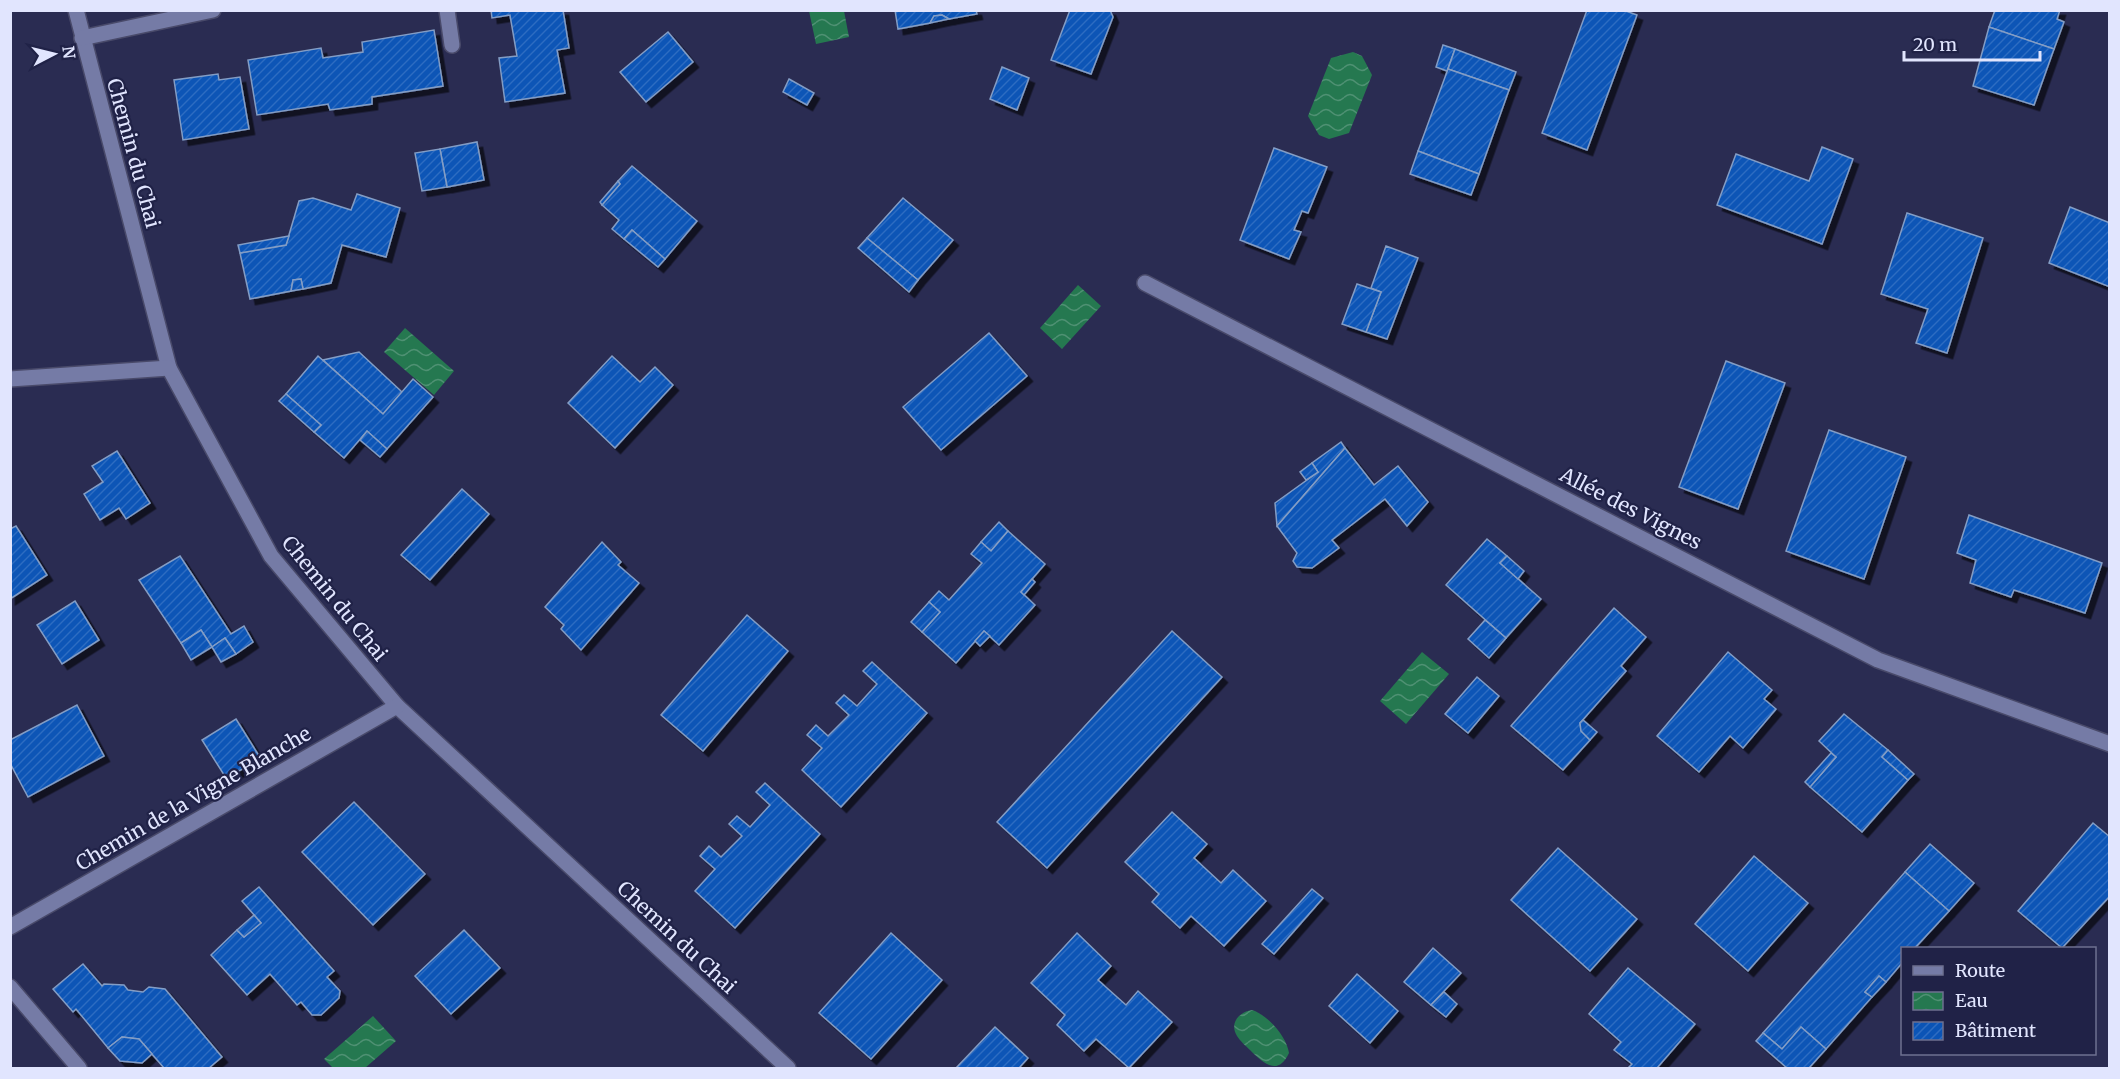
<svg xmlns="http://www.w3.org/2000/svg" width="2120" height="1079" viewBox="0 0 2120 1079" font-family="Merriweather,serif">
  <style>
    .water { fill: url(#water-waves) }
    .building { fill: url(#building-hatch); stroke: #839dc5; stroke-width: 1.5; filter: url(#shadow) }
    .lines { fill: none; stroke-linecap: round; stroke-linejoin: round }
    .minor-casing { stroke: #494a6a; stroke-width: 18 }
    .minor { stroke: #757ba6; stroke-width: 15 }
    .labels { text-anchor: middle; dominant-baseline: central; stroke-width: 4.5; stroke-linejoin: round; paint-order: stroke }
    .street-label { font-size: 20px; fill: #e1e5fe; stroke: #202247 }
  </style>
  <defs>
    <pattern id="water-waves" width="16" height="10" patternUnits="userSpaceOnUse" patternTransform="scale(1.5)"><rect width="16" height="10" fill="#257850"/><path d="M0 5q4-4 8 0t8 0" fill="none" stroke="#4f9173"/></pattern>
    <pattern id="building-hatch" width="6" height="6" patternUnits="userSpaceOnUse" patternTransform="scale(1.5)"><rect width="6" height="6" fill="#0b54b6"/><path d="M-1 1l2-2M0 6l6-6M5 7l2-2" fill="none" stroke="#2e6cc1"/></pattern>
    <filter id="shadow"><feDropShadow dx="5.5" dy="5.5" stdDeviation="0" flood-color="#0009"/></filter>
  </defs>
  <rect width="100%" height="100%" fill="#2a2c52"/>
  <!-- water -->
  <g class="water">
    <path d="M809 11H844L849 37 816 44Z"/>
    <path d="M1353 52 1362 56 1372 75 1349 133 1329 139 1319 135 1308 116 1331 58Z"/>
    <path d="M1078 285 1101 306 1062 349 1040 328Z"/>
    <path d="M405 328 454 371 434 395 384 352Z"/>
    <path d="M1422 652 1449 674 1406 724 1380 701Z"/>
    <path d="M1252 1010C1268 1015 1287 1037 1289 1053 1278 1077 1263 1063 1250 1050 1246 1046 1240 1041 1237 1036 1229 1023 1239 1012 1252 1010Z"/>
    <path d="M373 1016 396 1041 365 1068H333L324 1059Z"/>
  </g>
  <!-- building -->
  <g class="building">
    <path d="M491 10H563L569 48 557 50 565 93 505 102 499 58 517 56 510 15 492 18Z"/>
    <path d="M895 10H976L977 14 949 19 942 15 934 16 930 23 898 29Z"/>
    <path d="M1070 10H1110L1113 17 1091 74 1051 60Z"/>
    <path d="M1587 10H1623L1637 15 1587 150 1542 133Z"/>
    <path d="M1995 10H2060L2057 19 2064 22 2054 49 1989 27Z"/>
    <path d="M942 15 949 19 930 23 934 16Z"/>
    <path d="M1989 27 2054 49 2034 105 1973 86Z"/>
    <path d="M434 30 443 86 372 97V104L330 110 328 104 257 115 248 60 321 48 323 58 363 52 362 42Z"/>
    <path d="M668 32 693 62 646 102 620 72Z"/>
    <path d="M1443 45 1455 49 1447 71 1436 67Z"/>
    <path d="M1455 49 1516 72 1509 90 1448 69Z"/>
    <path d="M1002 67 1029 78 1017 110 990 99Z"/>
    <path d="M1448 69 1509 90 1479 174 1418 151Z"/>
    <path d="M218 74 219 80 240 77 249 129 183 140 174 80Z"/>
    <path d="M789 79 814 93 807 105 783 92Z"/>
    <path d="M477 142 484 180 447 187 440 149Z"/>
    <path d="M1822 147 1853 159 1822 244 1717 205 1736 154 1809 181Z"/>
    <path d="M1274 148 1327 167 1308 213 1302 211 1294 230 1301 232 1289 259 1240 240Z"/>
    <path d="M440 149 447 187 422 191 415 153Z"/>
    <path d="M1418 151 1479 174 1471 195 1410 174Z"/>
    <path d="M632 166 697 221 665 259 632 230 624 239 612 229 619 220 602 205 620 184 618 181Z"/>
    <path d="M618 181 620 184 602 205 600 202Z"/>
    <path d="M357 194 400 208 386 257 342 245 331 283 303 289 301 279 293 280 291 291 250 299 240 253 286 245 299 201 313 198 351 210Z"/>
    <path d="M903 198 953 240 918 280 867 238Z"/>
    <path d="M2070 207 2110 223V287L2049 263Z"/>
    <path d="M1907 213 1983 238 1947 353 1916 343 1928 309 1881 294Z"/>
    <path d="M632 230 665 259 658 267 624 239Z"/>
    <path d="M289 236 286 245 240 253 238 245Z"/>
    <path d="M867 238 918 280 909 292 858 248Z"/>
    <path d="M1386 246 1418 258 1387 339 1366 332 1381 292 1371 288Z"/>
    <path d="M301 279 303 289 291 291 293 280Z"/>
    <path d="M1357 284 1381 292 1366 332 1342 324Z"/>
    <path d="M989 333 1027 376 941 450 903 407Z"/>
    <path d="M359 352 402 392 383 414 323 360Z"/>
    <path d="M318 356 383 414 413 379 433 397 387 449 367 431 344 458 314 432 321 425 286 394Z"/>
    <path d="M612 356 640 382 655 367 673 385 615 448 568 403Z"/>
    <path d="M1726 361 1785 383 1738 509 1679 487Z"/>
    <path d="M286 394 321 425 314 432 279 401Z"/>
    <path d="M1829 430 1906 457 1864 579 1786 551Z"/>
    <path d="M367 431 387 449 380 457 360 440Z"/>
    <path d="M1341 442 1345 448 1277 526 1275 503 1318 472 1312 463Z"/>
    <path d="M1345 448 1374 485 1398 466 1428 502 1407 526 1385 499 1332 540 1339 548 1312 568 1297 567 1293 561 1297 553 1277 526Z"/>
    <path d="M117 451 150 503 126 519 119 508 100 520 84 494 103 482 92 466Z"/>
    <path d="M1312 463 1318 472 1306 480 1300 472Z"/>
    <path d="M462 489 489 514 430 580 401 555Z"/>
    <path d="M1969 515 2102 563 2085 613 2014 590 2011 597 1970 583 1976 560 1957 553Z"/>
    <path d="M999 522 1008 531 991 551 981 542Z"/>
    <path d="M16 526 47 575 10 599V529Z"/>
    <path d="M1008 531 1045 564 1021 592 1035 605 999 645 984 631 956 663 922 632 940 612 929 602 939 591 949 600 982 563 971 554 981 542 991 551Z"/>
    <path d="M1487 539 1507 556 1500 563 1541 599 1506 638 1446 585Z"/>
    <path d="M602 542 621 562 618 565 639 583 581 650 561 629 564 625 545 607Z"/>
    <path d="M180 556 231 634 244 626 253 642 236 654 225 638 212 647 201 630 181 643 139 580Z"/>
    <path d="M1507 556 1524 571 1518 579 1500 563Z"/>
    <path d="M1032 579 1035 582 1024 595 1021 592Z"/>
    <path d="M75 601 99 640 62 664 37 625Z"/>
    <path d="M929 602 940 612 922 632 911 622Z"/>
    <path d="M1614 608 1646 637 1621 666 1626 671 1580 723 1581 731 1590 740 1563 770 1511 726Z"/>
    <path d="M747 615 788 651 703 751 661 715Z"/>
    <path d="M1485 620 1506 638 1489 658 1468 639Z"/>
    <path d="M201 630 212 647 191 660 181 643Z"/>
    <path d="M984 631 990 636 980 646 975 641Z"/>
    <path d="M1172 631 1222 677 1047 868 997 822Z"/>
    <path d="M225 638 236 654 221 662 212 647Z"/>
    <path d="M1728 652 1772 690 1764 699 1776 709 1743 748 1730 736 1699 772 1657 736Z"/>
    <path d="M872 662 927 713 841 807 802 770 822 748 807 735 816 725 828 736 849 715 836 703 844 695 857 706 877 684 863 671Z"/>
    <path d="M1477 677 1499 696 1468 733 1445 714Z"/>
    <path d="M77 705 104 756 28 797 10 763V740Z"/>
    <path d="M1844 714 1888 750 1882 757 1908 780 1862 832 1810 787 1836 757 1819 741Z"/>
    <path d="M236 719 261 759 226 778 202 740Z"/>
    <path d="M1583 720 1597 732 1590 740 1581 731 1580 723Z"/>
    <path d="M1888 750 1914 774 1908 780 1882 757Z"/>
    <path d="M1831 753 1836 757 1810 787 1805 782Z"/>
    <path d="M765 783 820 834 735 928 695 891 715 869 700 856 709 846 721 857 742 836 729 824 737 816 750 827 770 805 756 792Z"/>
    <path d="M354 802 425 874 373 925 302 852Z"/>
    <path d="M1172 812 1207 844 1194 858 1221 883 1233 870 1266 901 1224 946 1191 916 1180 928 1152 902 1159 894 1125 862Z"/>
    <path d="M2093 823 2110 837V896L2062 948 2018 911Z"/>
    <path d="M1930 844 1974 883 1949 911 1905 872Z"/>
    <path d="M1558 848 1637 919 1590 971 1511 900Z"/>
    <path d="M1754 856 1808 903 1748 971 1695 924Z"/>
    <path d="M1905 872 1949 911 1915 948H1902V963L1886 982 1879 976 1865 992 1872 997 1826 1049 1801 1027 1782 1049 1763 1033Z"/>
    <path d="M259 887 334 971 327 977 340 991 339 998 321 1015H312L301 1002 297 1005 270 974 247 995 211 955 237 930 244 937 261 923 242 901Z"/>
    <path d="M1312 889 1323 898 1274 954 1262 944Z"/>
    <path d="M254 915 261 923 244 937 237 930Z"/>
    <path d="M464 930 500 968 451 1014 415 976Z"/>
    <path d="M891 933 942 980 871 1059 819 1013Z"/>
    <path d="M1077 933 1111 966 1098 980 1126 1005 1138 991 1172 1022 1129 1068 1096 1039 1084 1051 1057 1025 1065 1015 1031 983Z"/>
    <path d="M1433 948 1461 973 1431 1005 1404 982Z"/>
    <path d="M83 964 102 986 104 984 124 985 128 990 143 992 149 987 165 989 222 1057 209 1068H164L139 1039 122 1037 108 1048 76 1009 73 1012 53 989Z"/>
    <path d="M1628 968 1695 1024 1657 1068H1628L1632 1064 1614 1050 1621 1042 1589 1014Z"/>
    <path d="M1357 974 1398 1011 1370 1043 1329 1006Z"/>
    <path d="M1879 976 1886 982 1872 997 1865 992Z"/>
    <path d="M1444 992 1457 1004 1446 1017 1431 1005Z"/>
    <path d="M995 1027 1028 1058 1019 1068H956Z"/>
    <path d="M1801 1027 1826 1049 1809 1068H1787L1756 1041 1763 1033 1782 1049Z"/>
    <path d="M122 1037 139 1039 152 1054 142 1063 120 1061 108 1048Z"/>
  </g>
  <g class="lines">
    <!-- minor casing -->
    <g class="minor-casing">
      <g id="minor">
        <path d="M76 10 169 368 271 556 397 706 788 1068"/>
        <path d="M447 10 452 45"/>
        <path d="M82 38 213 10"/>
        <path d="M1145 283 1878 660 2110 744"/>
        <path d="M10 379 169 368"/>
        <path d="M10 927 397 706"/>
        <path d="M10 987 79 1068"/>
      </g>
    </g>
    <!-- minor -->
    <use href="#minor" class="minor"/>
  </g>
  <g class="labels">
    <!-- street labels -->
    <g class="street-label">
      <text transform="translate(134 153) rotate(75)">Chemin du Chai</text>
      <text transform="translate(1631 508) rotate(27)">Allée des Vignes</text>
      <text transform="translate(335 598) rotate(51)">Chemin du Chai</text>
      <text transform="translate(193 798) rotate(-30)">Chemin de la Vigne Blanche</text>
      <text transform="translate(677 937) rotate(43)">Chemin du Chai</text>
    </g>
  </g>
  <!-- border -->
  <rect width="2120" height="1079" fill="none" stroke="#e1e5fe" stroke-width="24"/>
  <!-- legend -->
  <rect x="1901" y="947" width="195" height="108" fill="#202247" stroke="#6d7090" stroke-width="1.5"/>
  <rect x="1913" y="966" width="30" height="9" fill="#757ba6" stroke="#6d7090" stroke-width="1.5"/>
  <text x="1955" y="977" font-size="18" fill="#e1e5fe">Route</text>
  <rect x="1913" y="992" width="30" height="18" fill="url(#water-waves)" stroke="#6d7090" stroke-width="1.5"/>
  <text x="1955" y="1007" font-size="18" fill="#e1e5fe">Eau</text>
  <rect x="1913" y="1022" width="30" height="18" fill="url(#building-hatch)" stroke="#6d7090" stroke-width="1.5"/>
  <text x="1955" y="1037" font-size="18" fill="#e1e5fe">Bâtiment</text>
  <!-- north arrow -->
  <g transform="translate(54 54) rotate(83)" stroke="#202247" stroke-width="4.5" paint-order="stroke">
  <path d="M0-4.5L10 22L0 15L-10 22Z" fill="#e1e5fe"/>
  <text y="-9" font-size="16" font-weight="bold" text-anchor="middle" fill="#e1e5fe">N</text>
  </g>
  <!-- scale -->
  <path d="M1904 51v9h136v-9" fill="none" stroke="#e1e5fe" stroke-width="3"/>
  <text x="1913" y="51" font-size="18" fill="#e1e5fe" stroke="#202247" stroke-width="4.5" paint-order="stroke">20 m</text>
</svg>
